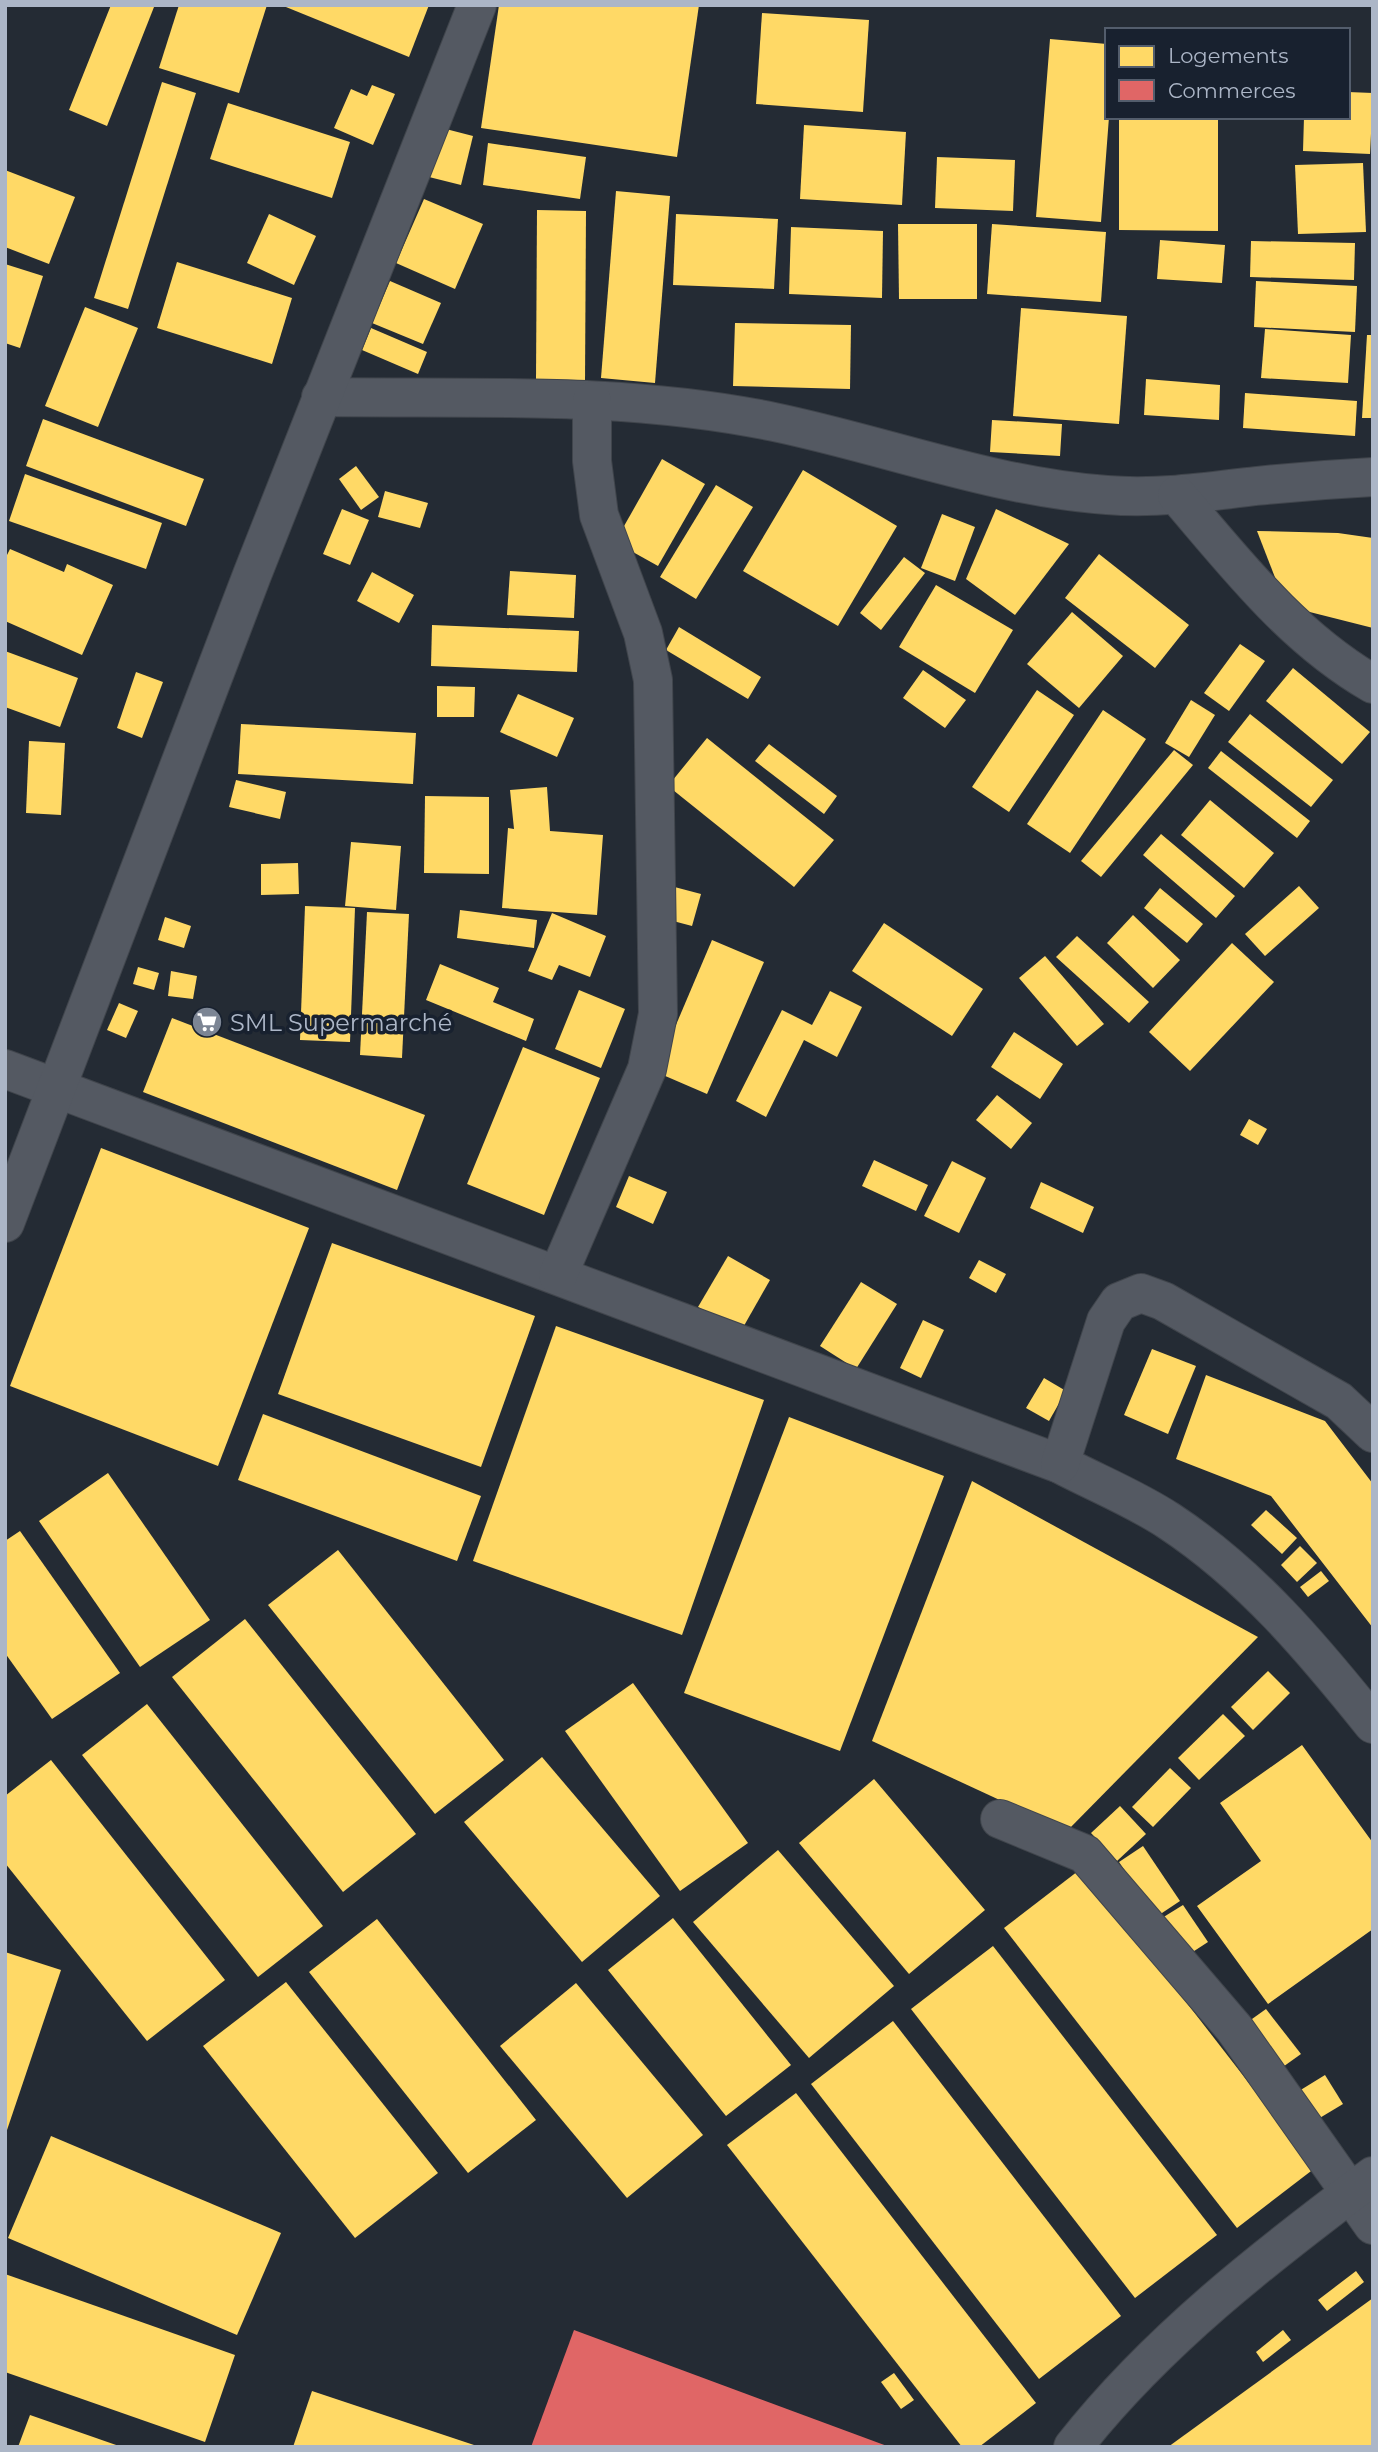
<svg xmlns="http://www.w3.org/2000/svg" width="1378" height="2452" viewBox="0 0 1378 2452" font-family="Montserrat,sans-serif">
  <style>
    .homes { fill: #ffd966 }
    .shops { fill: #e06666 }
    .lines { fill: none; stroke-linecap: round; stroke-linejoin: round }
    .minor-casing { stroke: #40454c; stroke-width: 40 }
    .minor { stroke: #545962; stroke-width: 38 }
    .labels { text-anchor: middle; dominant-baseline: central; stroke-width: 7; stroke-linejoin: round; paint-order: stroke }
    .poi-label { font-size: 24px; fill: #acb6c7; stroke: #18212f; text-anchor: start }
  </style>
  <rect width="100%" height="100%" fill="#242b34"/>
  <!-- homes -->
  <g class="homes">
    <path d="M111 5 154 7 107 126 69 110Z"/>
    <path d="M179 5H267L239 93 159 68Z"/>
    <path d="M281 5H429L409 57Z"/>
    <path d="M499 5H699L677 157 481 128Z"/>
    <path d="M762 13 869 20 863 112 756 104Z"/>
    <path d="M1050 39 1107 44V117H1109L1101 222 1036 217Z"/>
    <path d="M162 82 196 93 128 309 94 298Z"/>
    <path d="M372 85 395 94 373 145 334 128 351 89 367 96Z"/>
    <path d="M1348 92 1373 93 1370 154 1303 151 1304 117H1348Z"/>
    <path d="M228 103 350 142 332 198 210 159Z"/>
    <path d="M1119 117H1218V231L1119 230Z"/>
    <path d="M804 125 906 132 902 205 800 199Z"/>
    <path d="M442 128 473 136 461 185 429 177Z"/>
    <path d="M488 143 586 157 580 199 483 185Z"/>
    <path d="M937 157 1015 160 1013 211 935 208Z"/>
    <path d="M1363 163 1366 232 1298 234 1295 165Z"/>
    <path d="M5 170 75 197 49 264 5 247Z"/>
    <path d="M616 191 670 196 655 383 601 378Z"/>
    <path d="M424 199 483 224 455 289 396 263Z"/>
    <path d="M537 210 586 211 585 382 536 381Z"/>
    <path d="M269 214 316 236 294 285 247 263Z"/>
    <path d="M676 214 778 219 774 289 673 285Z"/>
    <path d="M898 224H977V299H899Z"/>
    <path d="M992 224 1106 232 1101 302 987 294Z"/>
    <path d="M791 227 883 231 882 298 789 294Z"/>
    <path d="M1160 240 1225 245 1222 283 1157 279Z"/>
    <path d="M1251 241 1355 243 1354 280 1250 277Z"/>
    <path d="M177 262 292 298 272 364 157 328Z"/>
    <path d="M5 264 43 276 20 348 5 343Z"/>
    <path d="M390 281 441 303 423 344 372 323Z"/>
    <path d="M1256 281 1357 286 1355 332 1254 327Z"/>
    <path d="M85 307 138 328 98 427 45 406Z"/>
    <path d="M1021 308 1127 316 1119 424 1013 416Z"/>
    <path d="M735 323 851 325 850 389 733 386Z"/>
    <path d="M371 328 427 352 418 374 362 350Z"/>
    <path d="M1265 329 1351 335 1348 383 1261 378Z"/>
    <path d="M1367 335H1373V418H1362Z"/>
    <path d="M1146 379 1220 385 1219 420 1144 415Z"/>
    <path d="M1245 393 1357 401 1355 436 1243 428Z"/>
    <path d="M43 419 204 479 186 526 26 466Z"/>
    <path d="M992 420 1062 424 1060 456 990 452Z"/>
    <path d="M662 459 705 484 658 566 615 542Z"/>
    <path d="M356 466 379 497 361 510 339 479Z"/>
    <path d="M803 470 897 526 838 626 743 571Z"/>
    <path d="M25 474 162 523 146 569 9 521Z"/>
    <path d="M716 485 753 507 696 599 660 577Z"/>
    <path d="M385 491 428 503 420 528 378 517Z"/>
    <path d="M342 509 369 520 350 565 323 554Z"/>
    <path d="M996 509 1069 544 1015 615 966 579Z"/>
    <path d="M942 514 975 527 955 581 921 568Z"/>
    <path d="M1257 531 1338 533 1373 538V628L1286 606Z"/>
    <path d="M10 549 64 572 67 564 113 585 82 655 5 621V559Z"/>
    <path d="M1099 554 1189 625 1155 668 1065 598Z"/>
    <path d="M904 557 925 573 881 630 860 613Z"/>
    <path d="M510 571 576 575 574 618 507 615Z"/>
    <path d="M372 572 414 595 399 623 357 601Z"/>
    <path d="M936 585 1013 630 975 693 899 647Z"/>
    <path d="M1072 612 1123 656 1079 708 1027 664Z"/>
    <path d="M432 625 579 631 577 672 431 666Z"/>
    <path d="M679 627 761 677 748 699 666 650Z"/>
    <path d="M1240 644 1265 661 1229 711 1204 693Z"/>
    <path d="M5 651 78 678 60 727 5 707Z"/>
    <path d="M1293 668 1370 732 1342 764 1266 701Z"/>
    <path d="M923 670 966 700 945 728 903 698Z"/>
    <path d="M136 672 163 682 142 738 117 728Z"/>
    <path d="M437 686 475 687 474 717H437Z"/>
    <path d="M1037 690 1074 715 1009 812 972 787Z"/>
    <path d="M518 694 574 718 557 757 500 732Z"/>
    <path d="M1191 700 1215 715 1189 757 1165 743Z"/>
    <path d="M1103 710 1146 739 1070 853 1027 824Z"/>
    <path d="M1250 714 1333 780 1311 807 1228 742Z"/>
    <path d="M241 724 416 733 413 784 238 774Z"/>
    <path d="M707 738 834 840 794 887 668 786Z"/>
    <path d="M29 741 65 743 61 815 26 813Z"/>
    <path d="M769 744 837 796 824 814 755 761Z"/>
    <path d="M1174 750 1193 765 1101 877 1081 861Z"/>
    <path d="M1221 751 1310 821 1297 838 1208 768Z"/>
    <path d="M236 780 286 792 280 819 229 807Z"/>
    <path d="M547 787 550 831 603 835 597 915 502 908 508 828 514 829 510 790Z"/>
    <path d="M425 796 489 797V874L424 873Z"/>
    <path d="M1210 800 1274 853 1244 888 1181 835Z"/>
    <path d="M1161 834 1235 896 1216 918 1143 855Z"/>
    <path d="M351 842 401 846 396 910 345 906Z"/>
    <path d="M298 863 299 894 261 895V864Z"/>
    <path d="M667 885 701 894 692 926 658 917Z"/>
    <path d="M1299 886 1319 908 1265 956 1245 934Z"/>
    <path d="M1160 888 1203 924 1187 943 1144 908Z"/>
    <path d="M305 906 355 908 350 1042 300 1040Z"/>
    <path d="M460 910 537 920 534 948 457 938Z"/>
    <path d="M367 912 409 914 402 1058 360 1055Z"/>
    <path d="M552 913 606 936 590 977 559 965 552 980 528 971Z"/>
    <path d="M1133 915 1180 960 1153 988 1107 943Z"/>
    <path d="M165 917 191 926 184 948 158 940Z"/>
    <path d="M884 923 983 989 952 1036 852 971Z"/>
    <path d="M1077 936 1149 1002 1129 1023 1056 957Z"/>
    <path d="M712 940 764 962 707 1094 656 1072Z"/>
    <path d="M1232 943 1274 982 1190 1071 1149 1032Z"/>
    <path d="M1045 956 1104 1024 1077 1046 1019 978Z"/>
    <path d="M440 964 499 988 493 1002 534 1019 526 1041 426 1000Z"/>
    <path d="M138 967 159 973 154 990 133 984Z"/>
    <path d="M171 971 197 976 193 999 168 996Z"/>
    <path d="M579 990 625 1009 601 1068 555 1049Z"/>
    <path d="M830 991 862 1007 837 1057 804 1040 766 1117 736 1101 782 1010 812 1025Z"/>
    <path d="M119 1003 138 1011 126 1038 107 1030Z"/>
    <path d="M172 1018 425 1115 397 1190 143 1092Z"/>
    <path d="M1014 1032 1063 1064 1040 1099 991 1067Z"/>
    <path d="M523 1047 600 1078 544 1215 467 1184Z"/>
    <path d="M997 1095 1032 1123 1011 1149 976 1120Z"/>
    <path d="M1249 1119 1267 1129 1258 1145 1240 1135Z"/>
    <path d="M101 1148 309 1228 218 1466 10 1386Z"/>
    <path d="M874 1160 928 1185 916 1211 862 1186Z"/>
    <path d="M952 1161 986 1178 959 1233 924 1216Z"/>
    <path d="M629 1176 667 1192 653 1224 616 1207Z"/>
    <path d="M1041 1182 1094 1207 1083 1233 1030 1208Z"/>
    <path d="M332 1243 535 1316 481 1467 278 1394Z"/>
    <path d="M728 1256 770 1280 741 1331 698 1307Z"/>
    <path d="M979 1260 1006 1274 996 1293 969 1278Z"/>
    <path d="M861 1282 897 1304 856 1369 820 1346Z"/>
    <path d="M923 1320 944 1330 921 1378 900 1368Z"/>
    <path d="M556 1326 764 1400 682 1635 473 1561Z"/>
    <path d="M1152 1349 1196 1366 1168 1434 1124 1415Z"/>
    <path d="M1206 1375 1325 1421 1373 1484V1628L1271 1496 1176 1459Z"/>
    <path d="M1044 1378 1066 1391 1049 1421 1026 1408Z"/>
    <path d="M263 1414 481 1496 457 1561 238 1480Z"/>
    <path d="M789 1417 944 1476 840 1751 684 1693Z"/>
    <path d="M108 1473 210 1620 140 1667 39 1521Z"/>
    <path d="M972 1481 1258 1637 1067 1831 872 1741Z"/>
    <path d="M1266 1510 1297 1538 1282 1554 1251 1525Z"/>
    <path d="M20 1531 120 1673 52 1719 5 1653V1541Z"/>
    <path d="M1300 1546 1317 1563 1297 1582 1281 1565Z"/>
    <path d="M338 1550 504 1760 435 1814 268 1605Z"/>
    <path d="M1321 1571 1329 1581 1308 1597 1300 1587Z"/>
    <path d="M245 1619 416 1834 343 1892 172 1677Z"/>
    <path d="M1268 1671 1290 1693 1253 1730 1231 1707Z"/>
    <path d="M633 1683 748 1843 680 1891 565 1731Z"/>
    <path d="M147 1704 323 1926 258 1977 82 1755Z"/>
    <path d="M1223 1714 1245 1736 1199 1780 1178 1758Z"/>
    <path d="M1302 1745 1373 1843V1929L1268 2004 1197 1906 1261 1861 1220 1803Z"/>
    <path d="M542 1757 660 1896 582 1962 464 1822Z"/>
    <path d="M51 1760 225 1980 147 2041 5 1863V1796Z"/>
    <path d="M1170 1768 1191 1788 1153 1827 1132 1807Z"/>
    <path d="M874 1779 985 1910 909 1974 799 1843Z"/>
    <path d="M1120 1806 1146 1834 1117 1861 1091 1833Z"/>
    <path d="M1143 1846 1180 1901 1156 1917 1119 1862Z"/>
    <path d="M778 1850 894 1986 809 2058 693 1922Z"/>
    <path d="M1082 1868 1315 2168 1237 2228 1004 1928Z"/>
    <path d="M1183 1905 1208 1942 1188 1955 1162 1918Z"/>
    <path d="M673 1918 791 2065 726 2116 608 1970Z"/>
    <path d="M377 1919 536 2120 468 2173 309 1972Z"/>
    <path d="M993 1946 1217 2235 1135 2298 911 2009Z"/>
    <path d="M5 1952 61 1970 6 2133H5Z"/>
    <path d="M286 1982 438 2173 355 2238 203 2046Z"/>
    <path d="M576 1983 703 2135 627 2198 500 2046Z"/>
    <path d="M1266 2009 1301 2054 1280 2069 1245 2024Z"/>
    <path d="M893 2021 1121 2316 1039 2379 811 2084Z"/>
    <path d="M1325 2075 1343 2104 1318 2119 1299 2091Z"/>
    <path d="M796 2093 1036 2403 979 2447H962L727 2145Z"/>
    <path d="M51 2136 281 2233 237 2335 8 2238Z"/>
    <path d="M1356 2271 1364 2282 1327 2311 1318 2300Z"/>
    <path d="M5 2274 235 2355 205 2442 5 2372Z"/>
    <path d="M1373 2298V2447H1168Z"/>
    <path d="M1283 2330 1291 2340 1263 2362 1256 2352Z"/>
    <path d="M894 2373 914 2400 901 2409 881 2382Z"/>
    <path d="M312 2391 477 2446V2447H293Z"/>
    <path d="M30 2415 119 2446V2447H18Z"/>
  </g>
  <!-- shops -->
  <path class="shops" d="M574 2330 887 2446V2447H531Z"/>
  <g class="lines">
    <!-- minor casing -->
    <g class="minor-casing">
      <g id="minor">
        <path d="M321 397C472 399 626 391 774 422 885 445 993 487 1107 495 1156 499 1207 492 1256 486 1295 482 1334 479 1373 477"/>
        <path d="M1177 495C1237 565 1292 637 1373 684"/>
        <path d="M5 1069 1060 1464C1096 1483 1136 1499 1169 1521 1251 1575 1312 1648 1373 1724"/>
        <path d="M5 1223 252 575 477 5"/>
        <path d="M558 1275 647 1069 658 1014 653 680 643 633 599 515 592 461V401"/>
        <path d="M1060 1464 1106 1321 1119 1302 1141 1293 1163 1301 1339 1401 1373 1433"/>
        <path d="M1000 1819 1085 1854 1234 2028 1373 2225"/>
        <path d="M1073 2447C1156 2341 1266 2256 1373 2176"/>
      </g>
    </g>
    <!-- minor -->
    <use href="#minor" class="minor"/>
  </g>
  <!-- icons -->
  <defs>
    <g id="supermarket-disc" transform="scale(1.575)"><circle r="9.5" fill="#7c8594" stroke="#18212f"/><path d="M-6-5.5h2.5l.6 2H6L4.5 2H-2.5L-4.4-4H-6ZM-1.5 3.2a1.3 1.3 0 1 0 .1 0ZM3 3.2a1.3 1.3 0 1 0 .1 0Z" fill="#fff"/></g>
  </defs>
  <g fill-rule="evenodd">
    <use href="#supermarket-disc" x="207" y="1022"/>
  </g>
  <g class="labels">
    <!-- poi labels -->
    <g class="poi-label">
      <text x="230" y="1022">SML Supermarché</text>
    </g>
  </g>
  <!-- border -->
  <rect width="1378" height="2452" fill="none" stroke="#acb6c7" stroke-width="14"/>
  <!-- legend -->
  <rect x="1105" y="28" width="245" height="91" fill="#18212f" stroke="#535d6c" stroke-width="2"/>
  <rect x="1119" y="46" width="35" height="21" fill="#ffd966" stroke="#535d6c" stroke-width="2"/>
  <text x="1168" y="63" font-size="21" fill="#acb6c7">Logements</text>
  <rect x="1119" y="80" width="35" height="21" fill="#e06666" stroke="#535d6c" stroke-width="2"/>
  <text x="1168" y="98" font-size="21" fill="#acb6c7">Commerces</text>
</svg>
